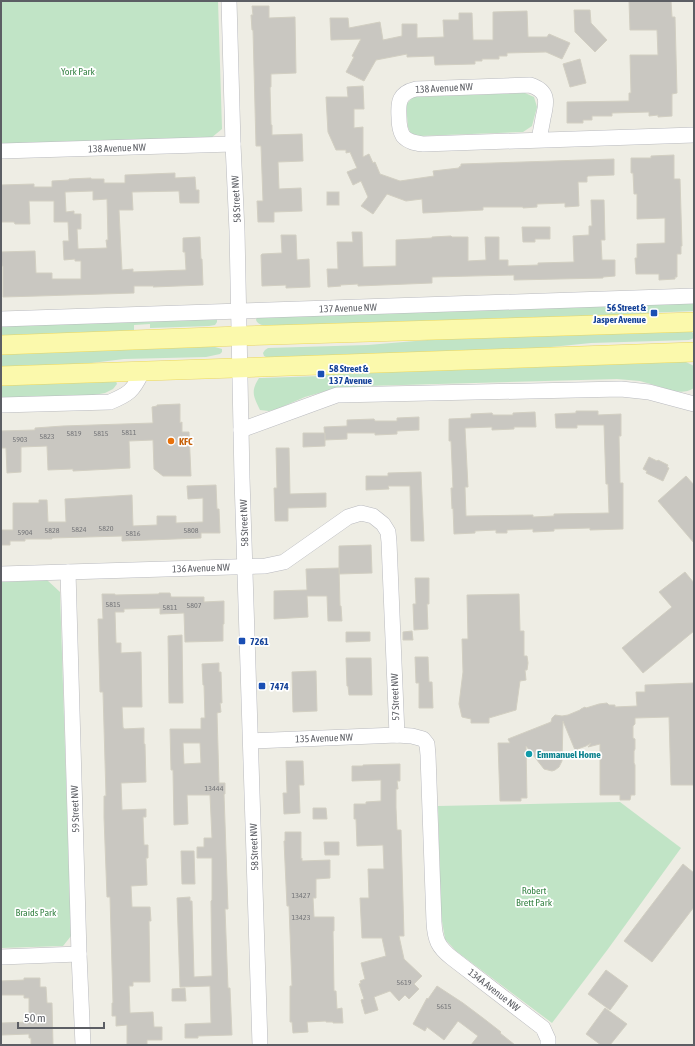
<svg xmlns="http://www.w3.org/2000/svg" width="695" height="1046" viewBox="0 0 695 1046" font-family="'Asap Condensed',sans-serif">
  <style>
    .green { fill: #c1e4c6 }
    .building { fill: #c9c7c1; stroke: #d2cfc2; fill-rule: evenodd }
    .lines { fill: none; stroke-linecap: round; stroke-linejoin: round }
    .minor-casing { stroke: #b9babf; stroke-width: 16 }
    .major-casing { stroke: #ebd760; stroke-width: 20 }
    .minor { stroke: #fff; stroke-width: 15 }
    .major { stroke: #fbf9ac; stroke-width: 19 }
    .transit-dot { fill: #1a4fb4; stroke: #fff; stroke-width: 1.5 }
    .food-dot { fill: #e8710a; stroke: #fff; stroke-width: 1.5 }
    .culture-dot { fill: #0f9aa8; stroke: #fff; stroke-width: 1.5 }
    .labels { text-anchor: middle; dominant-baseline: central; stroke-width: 3.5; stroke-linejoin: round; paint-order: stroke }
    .number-label { font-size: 8px; fill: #77787b }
    .park-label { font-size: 10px; fill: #3a8548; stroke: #fff }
    .street-label { font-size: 10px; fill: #5c5e64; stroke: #fff }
    .transit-label { font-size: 10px; font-weight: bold; fill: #164399; stroke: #fff; text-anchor: start }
    .food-label { font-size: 10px; font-weight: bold; fill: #c56008; stroke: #fff; text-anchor: start }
    .culture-label { font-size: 10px; font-weight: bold; fill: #0d838f; stroke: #fff; text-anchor: start }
  </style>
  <rect width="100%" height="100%" fill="#eeede4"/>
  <!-- green -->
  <g class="green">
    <path d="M1 1H218L222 129 211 138 1 144Z"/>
    <path d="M525 93 534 97 537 107 532 126 523 132 419 136 411 134 408 127 406 105 413 97Z"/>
    <path d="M694 303V311L646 313 645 316 268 327C263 325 256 324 256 319L258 317Z"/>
    <path d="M213 318 217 319V322L215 325 209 326 150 328V324L134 325V332L1 336V326Z"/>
    <path d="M666 330 692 332 694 334V338L689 340 591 343 511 351 280 359 266 357 264 356 263 353 265 350 268 348 368 345 463 337Z"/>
    <path d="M179 346 215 347 222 349V352L220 354 206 357 124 359 67 366 1 369V352Z"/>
    <path d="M677 361 686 362 694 366V388C683 395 672 391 661 387 654 385 647 383 640 381 632 380 625 380 617 379L366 386 326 391 305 397 277 409 269 411 260 410C254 397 250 392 259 378H262L321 376V373Z"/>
    <path d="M116 381 117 384 113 389 105 393 89 396 1 399V382Z"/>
    <path d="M47 580 60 592 71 936 63 946 1 948V582Z"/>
    <path d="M620 802 681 848 608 949 552 1023 456 951 445 939 441 915 438 806Z"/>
  </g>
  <!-- building -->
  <g class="building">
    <path d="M629 1H671L672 17H675L677 93 672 94V116L658 117V115L649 116V112L612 113V116H592V120H583V123H567V102L629 101V93H631L630 55H658L657 30H630Z"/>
    <path d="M252 6H269V18L295 17 296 73 271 74V87H270L271 125H272V135L302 134 303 161 278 162 279 189 301 188 302 211 274 212V222H258L257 201H263L261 146H256L253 30H252L251 15H253Z"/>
    <path d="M574 10H590L591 23 607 40 595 52 575 32Z"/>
    <path d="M527 11 528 37H547L549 34 570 43 562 59 546 52 507 53V56H499V59H482V61H475V64L435 65 434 56 407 57V54L376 60 364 81 346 72 354 57 352 56 361 39 331 40 330 18H348L349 28 380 22 383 40 402 36V24H417V38L444 37 443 20H459V13H472L473 40H493V12Z"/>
    <path d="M580 59 586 83 570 87 563 64Z"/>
    <path d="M363 86 364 109H354V128L363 127V157L369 154 373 163 375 162 380 174 400 181 434 176 433 171 459 168V167L461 166V164L614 159V175L588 176 587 177V182H578L579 206 565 207V203L537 204V207L523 208V207H483V210L423 213 422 199 406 201 387 194 373 214 361 206 368 197 361 181 353 185 347 172 357 168 350 152 346 153V150H336L328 132 326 97H348L347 87Z"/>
    <path d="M674 155V179H680L682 246H681V254H677V277H675V279L659 280V274H636L635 258H637V244L665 243V218L637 219V194H634L633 173H631V158H651V156Z"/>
    <path d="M175 173V178L195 177 196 190H199V203H180L179 191 132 192 133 210H119L122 270 133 269V272L186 270 185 252H183V238L200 237 201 259H202L203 285 153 287 154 286H134V293L38 296 3 297V266H2L1 252 35 251 36 273H52V279H81V261H75V259L64 260 63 241H69L68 222H54V201H29L30 224H15L14 222H1V185L34 184V187H52V181L69 180V179L91 178V179H104V183H125V175ZM93 191V200L107 199 108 240H106L107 248 78 249 77 229H81V214H74V211L66 212 65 192Z"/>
    <rect x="327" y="192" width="12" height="13"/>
    <path d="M591 200H604L605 240H601L602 260H615V276L603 277V278L514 280V275L432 277V283L358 286V284L340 285 341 286 328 287 327 269H338L337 242H353L352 232H362L363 267 396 266V240L432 238V237L451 236 452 237H468V261L486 260 485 237H499V260H508V266L538 265V263L574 262 573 236 589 235V226H592Z"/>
    <path d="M522 227H550V239H535V242H523Z"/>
    <path d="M281 235H296L297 260 309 259 310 287 286 288V285L262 286 261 255 262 254 282 253Z"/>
    <path d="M180 404V423L182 422V432H189L191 476H163L154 469 153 440 129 441 130 468 73 471V469L48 470 47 446 21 447V472L7 473 6 448H1V431L35 430V428L63 426 153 423 152 407 157 406V405Z"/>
    <path d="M576 411H598V415L621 414V436H619L620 483H623V529L590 530V528L554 529V531L533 532V529L507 530V533H496V530L475 531V533L454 534 453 508 452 509 451 488H453L451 441H449V419L471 418V414L492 413 493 415H513V413L535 412 536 427H514V429L492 430V427L465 428 468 487H465L466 516 533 515V517L554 516V514L609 513 608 484H606L604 425H577V428H556L555 414 576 413Z"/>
    <path d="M419 417V430L397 431V434L375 435V433H347V439L325 440 324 427 347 426V420L374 419 375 421H397V418Z"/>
    <path d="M303 433H325V446L303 447Z"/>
    <path d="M276 448H289L290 494 326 493V507L288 508V521H275L274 488H277Z"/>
    <path d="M649 457 657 461 658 460 668 465 667 467 669 468 663 481 646 473 647 471 643 469Z"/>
    <path d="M421 472 424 541H411L410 486H388L389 489 366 490V476H388V473Z"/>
    <path d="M686 476 694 485V543L658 501Z"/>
    <path d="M216 485 217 509H219L220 533H201V538L122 541V536L52 538V539H25V541H10V545H1V530H13V503H39V500H47L48 522H66L65 499 132 495 133 526 157 525V516H176V523L203 522V498L188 499 187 486Z"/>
    <path d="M371 545 372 573 339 574V546Z"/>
    <path d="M339 568 340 606H341L342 621H328L327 596H307L308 617 274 619V591L307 590 306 569Z"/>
    <path d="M685 572 694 583V631L643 673 622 648 672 607 659 592Z"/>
    <path d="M415 578H429V604H427L428 629 414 630 413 604H416Z"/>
    <path d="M159 593H170L171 597H204V602L224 601V624H223V641L185 642 184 613 160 614V608L124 609V612H115L116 643H121V653L141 652 142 707H122L123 728H124V729L144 728V744H145L146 782 121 783 122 810 146 809V817H143L144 845H148V858H146L147 885 131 886 132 907H150L151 921H149L150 982H133V986H129L130 1013 153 1012 154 1027H162V1040H147V1045H127V1025L116 1026V1016H112V1003H113L110 897H107L104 817V796H106L103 692H100L98 619H103L102 594H115V595L159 594Z"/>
    <path d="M519 594 520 631H524V656H527L528 663 527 670H525L526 680 520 681 516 710 489 718V723H471V719L462 717 459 704 463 672 462 639H468L467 595Z"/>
    <path d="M412 631 413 640H403V632Z"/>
    <path d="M346 632H370V641L346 642Z"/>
    <path d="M182 635 183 703H169L168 636Z"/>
    <path d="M415 657H428L429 682H432L433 708H419V683H416Z"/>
    <path d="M346 658H371L372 695H349L348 686H347Z"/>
    <path d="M219 663V672H221L222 703H220L221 712 217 713 219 783H225V794H224L228 909H225L228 988H230L232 1035 198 1036V1038H185V1024L211 1023 210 986 180 987 177 898 190 897V901H192L194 977 212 976 211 901 212 900V858H197V847H204V838H212L210 795H187L188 824 174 825 173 770H171L170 729H201V718H205L204 685H203L202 664ZM183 743H200L201 763 184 764Z"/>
    <path d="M316 671 317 711 293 712 292 672Z"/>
    <path d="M694 683V785H671L669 717 635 718V724L633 726V738L635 739V749L634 751V763L635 765V795H631L630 800H620V795H600V744L588 747 591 743 586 746 575 750 563 721 562 761 559 767 555 770 552 771 544 769 526 746 527 798H521V801H500L498 743H510L508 739 551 722 552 718 555 715 562 716 568 715 580 710 581 709 585 707 586 708 599 704 607 703 609 705H615V707L637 706 636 692H645V685Z"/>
    <path d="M286 761H303L304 785H299L300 813 284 814 283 793H287Z"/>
    <path d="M400 764V781H397L398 789H396V808L397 830H401L404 936H399L404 959 422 976 414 984 419 989 409 999 405 995 399 1001 390 991 374 997 378 1010 365 1014 361 1000 364 999 359 984 361 983 360 981 365 979 361 963 386 956 382 938H362L360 898H369L368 869H384L383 845 357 846 356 819H354V804H366V802L381 801V780L352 781V766H363V765Z"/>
    <path d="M313 808H326L327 819H313Z"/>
    <path d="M285 832H301V859L302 858V861L330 860V878L316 879V898H313L314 917H334V931H333L334 991H336L337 1009 342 1008 343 1023H333V1022H326V1021L307 1022 308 1032 293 1033 292 1022H290V986H292L289 906H287L284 841H285Z"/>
    <path d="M324 842H339V855H325Z"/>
    <path d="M181 851H194L195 884H182Z"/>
    <path d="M683 864 694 873V907L652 962 624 941Z"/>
    <path d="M606 970 628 986 610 1010 588 994Z"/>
    <path d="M24 978H40V987H46L47 1003H52L53 1045H31V1038H29V1034L2 1035V1023L29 1022V998H24V995H1V981L24 980Z"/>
    <path d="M437 986 463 1003 483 1018 501 1032 500 1033 515 1045H471L478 1036 458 1021 444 1040 427 1027 425 1031 413 1024 427 998 428 999Z"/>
    <path d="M185 988 186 1001H172V989Z"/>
    <path d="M605 1008 627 1024 610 1045H601L586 1034Z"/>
  </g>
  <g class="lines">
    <!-- minor casing -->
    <g class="minor-casing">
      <g id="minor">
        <path d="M229 1 233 144 237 231 242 478 260 1045"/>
        <path d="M539 140C540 133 542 125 543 118 547 102 549 91 530 85L416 89C399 93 398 102 399 117 399 123 400 131 403 136 408 142 416 143 423 144L694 135"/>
        <path d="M1 151 233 144"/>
        <path d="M1 319 694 296"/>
        <path d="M1 405 110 402C129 394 133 391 142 372"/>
        <path d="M241 430 337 395 621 389 649 392 694 404"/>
        <path d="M68 572 79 954 83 1045"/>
        <path d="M1 574 265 566 284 562 348 517 361 513 373 516 383 524 388 532 389 542 397 735"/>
        <path d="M251 741 397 735 412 736 423 739 427 744 428 755 434 922C435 940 438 947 452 958L543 1028 548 1039V1045"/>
        <path d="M1 957 79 954"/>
      </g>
    </g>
    <!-- major casing -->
    <g class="major-casing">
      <g id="major">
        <path d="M1 345 239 336 694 322"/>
        <path d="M1 376 694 352"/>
      </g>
    </g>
    <!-- minor -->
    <use href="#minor" class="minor"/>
    <!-- major -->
    <use href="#major" class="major"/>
  </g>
  <!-- markers -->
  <g class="transit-dot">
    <rect x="650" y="309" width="8" height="8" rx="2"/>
    <rect x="317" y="370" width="8" height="8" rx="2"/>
    <rect x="238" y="637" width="8" height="8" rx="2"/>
    <rect x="258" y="682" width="8" height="8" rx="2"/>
  </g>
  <circle class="food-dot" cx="171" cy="441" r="4"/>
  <circle class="culture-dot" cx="529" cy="754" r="4"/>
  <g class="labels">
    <!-- number labels -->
    <g class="number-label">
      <text x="129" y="432">5811</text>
      <text x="74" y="433">5819</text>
      <text x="101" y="433">5815</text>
      <text x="47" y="436">5823</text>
      <text x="20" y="439">5903</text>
      <text x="106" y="528">5820</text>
      <text x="79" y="529">5824</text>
      <text x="52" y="530">5828</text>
      <text x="191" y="530">5808</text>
      <text x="25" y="532">5904</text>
      <text x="133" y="533">5816</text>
      <text x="113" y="604">5815</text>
      <text x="194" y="605">5807</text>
      <text x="170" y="607">5811</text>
      <text x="214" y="788">13444</text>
      <text x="301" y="895">13427</text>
      <text x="301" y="917">13423</text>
      <text x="404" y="982">5619</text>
      <text x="444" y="1006">5615</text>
    </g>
    <!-- park labels -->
    <g class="park-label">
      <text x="78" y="71">York Park</text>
      <text x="534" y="890">Robert<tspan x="534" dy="12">Brett Park</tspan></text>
      <text x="36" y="912">Braids Park</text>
    </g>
    <!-- street labels -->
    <g class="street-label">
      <text transform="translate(444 88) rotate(-3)">138 Avenue NW</text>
      <text transform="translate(117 148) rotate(-2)">138 Avenue NW</text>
      <text transform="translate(236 199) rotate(-93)">58 Street NW</text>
      <text transform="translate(348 308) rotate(-2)">137 Avenue NW</text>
      <text transform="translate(244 523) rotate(-92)">58 Street NW</text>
      <text transform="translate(201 568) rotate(-2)">136 Avenue NW</text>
      <text transform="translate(395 697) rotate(-92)">57 Street NW</text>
      <text transform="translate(324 738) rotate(-2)">135 Avenue NW</text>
      <text transform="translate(75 809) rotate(-92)">59 Street NW</text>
      <text transform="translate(254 847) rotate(-92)">58 Street NW</text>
      <text transform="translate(494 990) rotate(38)">134A Avenue NW</text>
    </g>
    <!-- transit labels -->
    <g class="transit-label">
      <text x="646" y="307" text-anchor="end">56 Street &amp;<tspan x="646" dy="12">Jasper Avenue</tspan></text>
      <text x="329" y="368">58 Street &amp;<tspan x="329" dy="12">137 Avenue</tspan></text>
      <text x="250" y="641">7261</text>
      <text x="270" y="686">7474</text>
    </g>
    <!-- food labels -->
    <g class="food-label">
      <text x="179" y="441">KFC</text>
    </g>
    <!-- culture labels -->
    <g class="culture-label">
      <text x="537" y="754">Emmanuel Home</text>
    </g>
  </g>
  <!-- border -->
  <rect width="695" height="1046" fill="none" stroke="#5c5e64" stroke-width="4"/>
  <!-- scale -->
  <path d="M18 1022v6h86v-6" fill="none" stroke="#5c5e64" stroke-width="2"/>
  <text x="24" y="1022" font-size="12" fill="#5c5e64" stroke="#ffffff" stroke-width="3" paint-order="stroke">50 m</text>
</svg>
